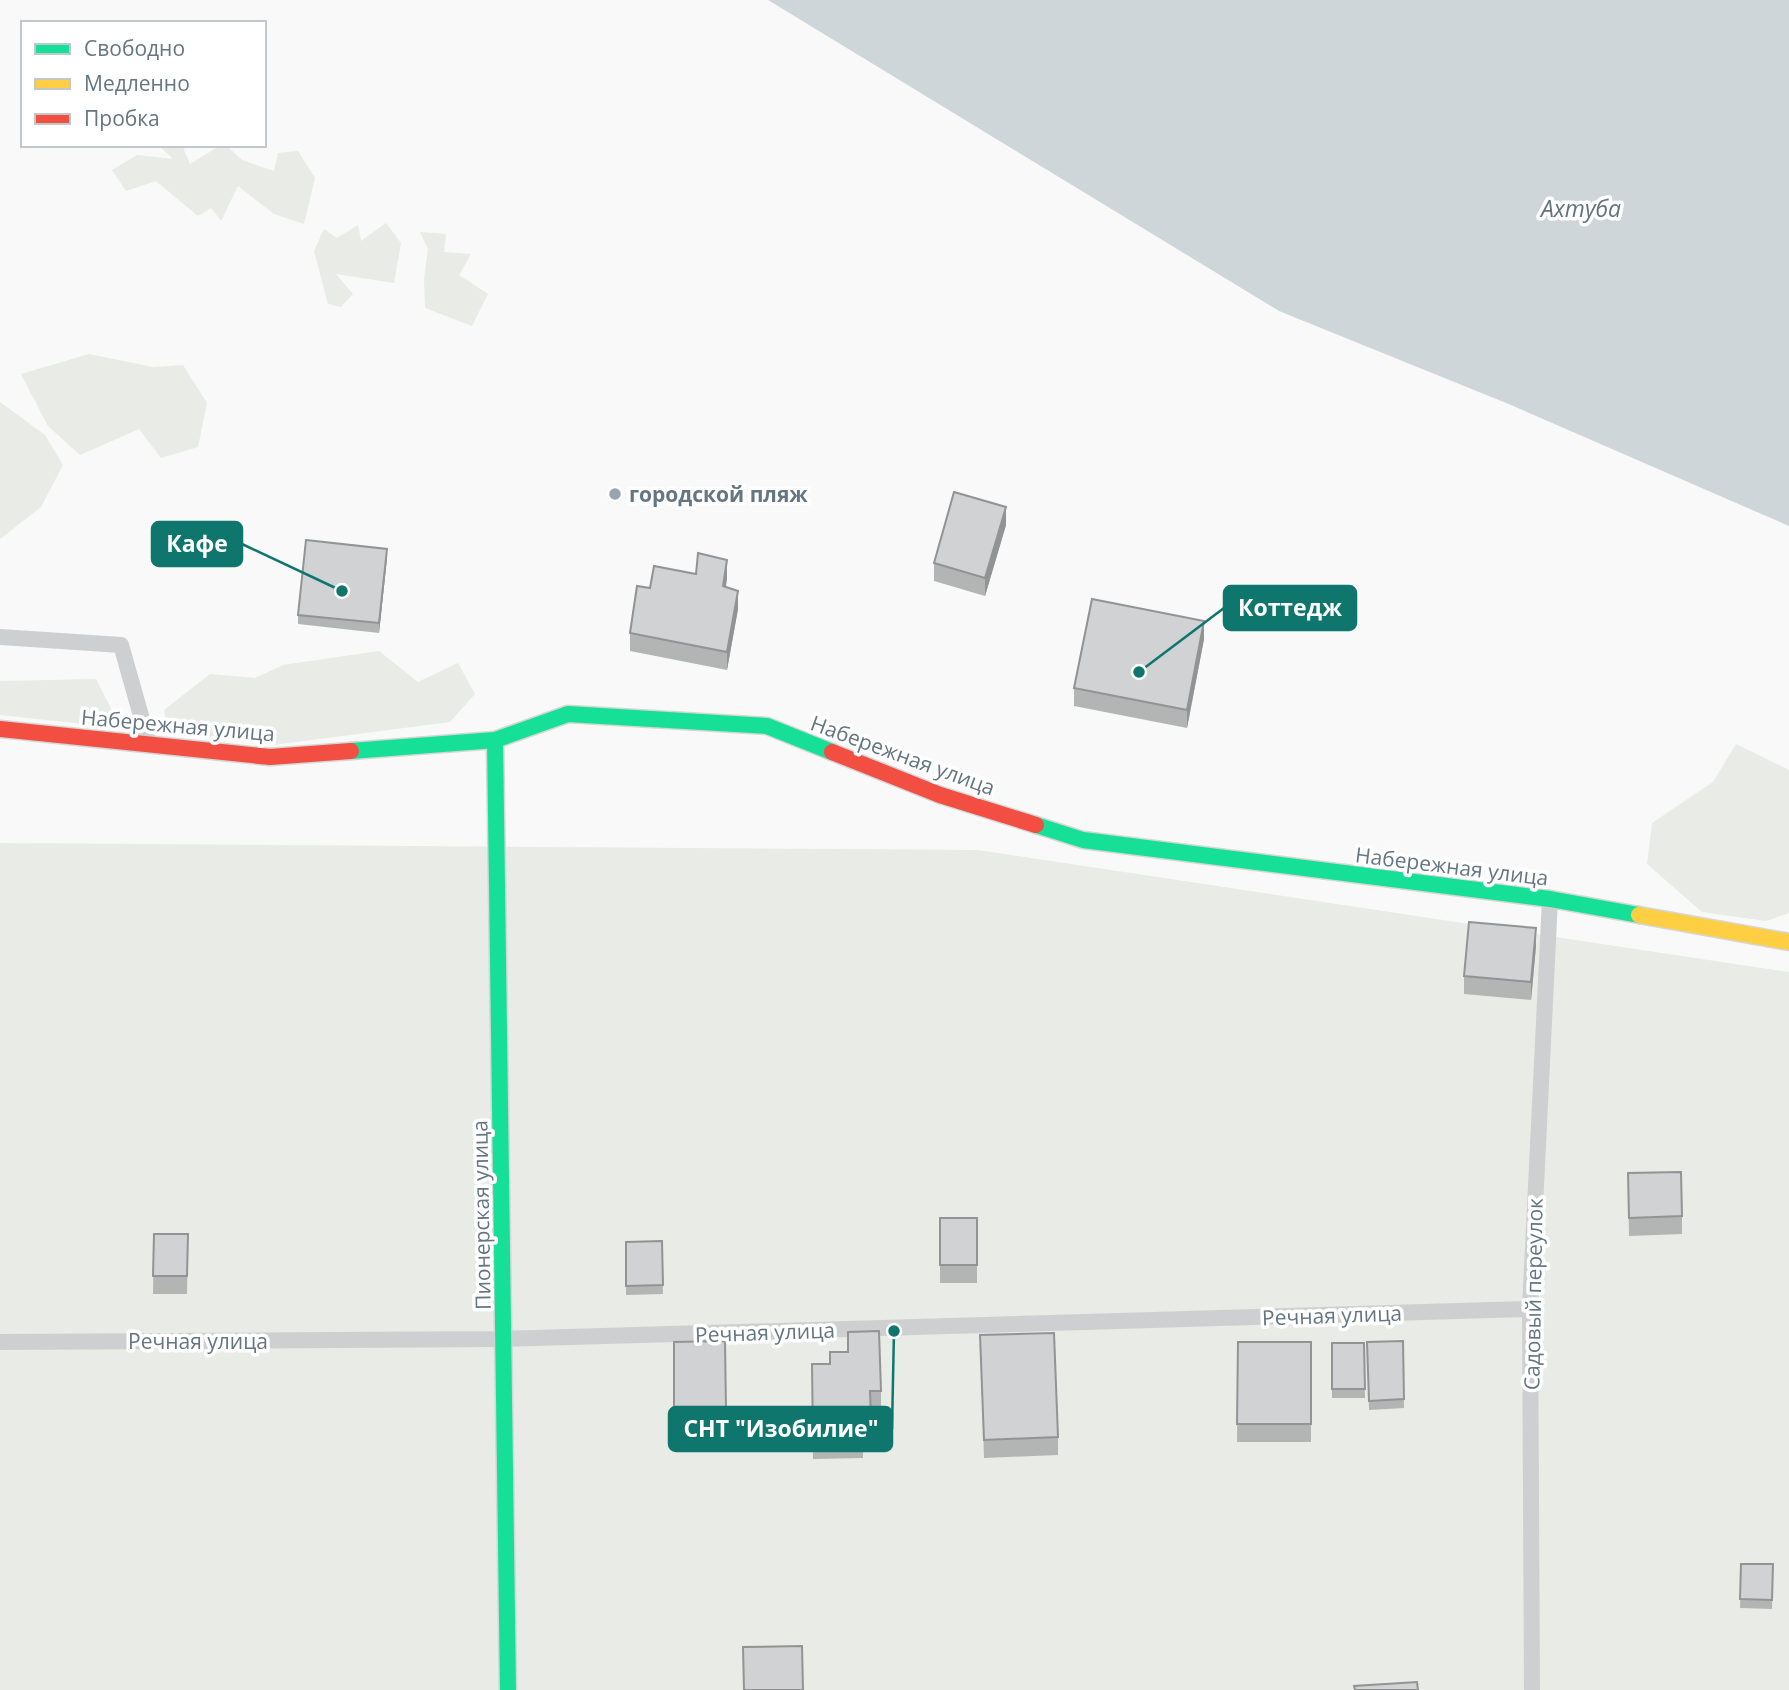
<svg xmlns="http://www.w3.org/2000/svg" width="1789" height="1690" viewBox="0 0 1789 1690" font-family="'Open Sans',sans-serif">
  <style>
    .green { fill: #e8ebe6 }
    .water { fill: #ced6d9 }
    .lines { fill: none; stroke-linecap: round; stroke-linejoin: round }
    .fast-casing { stroke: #d5d6d7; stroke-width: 19 }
    .slow-casing { stroke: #d5d6d7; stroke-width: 19 }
    .jam-casing { stroke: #d5d6d7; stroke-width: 19 }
    .lane { stroke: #cecfd0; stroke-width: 16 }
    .fast { stroke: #16e098; stroke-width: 16 }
    .slow { stroke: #ffcf43; stroke-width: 16 }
    .jam { stroke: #f24e42; stroke-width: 16 }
    .wall { fill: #b3b5b5 }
    .shaded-wall { fill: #929394 }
    .building { fill: #d0d2d3; stroke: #929394; stroke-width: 2 }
    .poi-dot { fill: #99a4ac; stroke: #fff; stroke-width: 2.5 }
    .labels { text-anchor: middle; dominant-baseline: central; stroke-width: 7; stroke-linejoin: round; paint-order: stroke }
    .poi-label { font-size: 21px; font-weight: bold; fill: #657683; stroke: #fff; text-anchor: start }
    .street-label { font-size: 21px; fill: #657683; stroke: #fff }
    .water-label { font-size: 23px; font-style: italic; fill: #60757c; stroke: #fff }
    .leader { fill: none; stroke: #0f766e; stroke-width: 2.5 }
    .callout-dot { fill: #0f766e; stroke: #fff; stroke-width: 2.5 }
    .callout { fill: #0f766e; stroke: #0f766e; stroke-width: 2.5 }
    .callout-label { font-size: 23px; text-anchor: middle; font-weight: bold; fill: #fff }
  </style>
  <rect width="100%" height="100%" fill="#f9f9f9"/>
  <!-- green -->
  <g class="green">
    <path d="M158 145H185L184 150 190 164 221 145H226L242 160 274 171 278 153 298 151 315 178 304 224 274 214 238 186 221 221 211 208 198 216 156 181 126 191 112 170 137 155 173 159Z"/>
    <path d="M386 223 401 243 394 283 336 274 353 294 341 307 328 304 314 251 324 229 337 238 358 225 361 241Z"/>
    <path d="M420 232 446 234 444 252 471 254 459 275 488 294 472 326 425 308 424 279 428 249Z"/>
    <path d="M89 354 153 367 183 365 207 403 198 447 161 458 139 429 80 455 48 426 21 374Z"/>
    <path d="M0 402 45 435 63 465 41 507 0 539Z"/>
    <path d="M379 651 418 682 458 663 475 694 450 722 273 745 168 732 164 710 210 674 255 678 283 665Z"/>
    <path d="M96 679 121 728 0 715V681Z"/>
    <path d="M1736 744 1789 770V913L1766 921 1702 912 1647 864 1652 823 1713 782Z"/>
    <path d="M0 843 978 850 1789 972V1690H0Z"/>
  </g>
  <!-- water -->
  <path class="water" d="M768 0H1789V526L1511 405 1279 311Z"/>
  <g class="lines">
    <!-- fast casing -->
    <g class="fast-casing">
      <g id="fast">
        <path d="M495 740 508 1690"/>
        <path d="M351 751 495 740 568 714 767 726 832 752"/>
        <path d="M1036 825 1083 840 1550 899 1639 915"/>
      </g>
    </g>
    <!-- slow casing -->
    <g class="slow-casing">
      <path id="slow" d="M1639 915 1789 942"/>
    </g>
    <!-- jam casing -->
    <g class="jam-casing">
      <g id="jam">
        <path d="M0 729 270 757 351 751"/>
        <path d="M832 752 940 795 1036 825"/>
      </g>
    </g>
    <!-- lane -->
    <g class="lane">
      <path d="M0 637 121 645 149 744"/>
      <path d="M0 1342 503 1339 1530 1309"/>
      <path d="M1532 1690 1530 1309 1550 899"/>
    </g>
    <!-- fast -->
    <use href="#fast" class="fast"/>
    <!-- slow -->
    <use href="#slow" class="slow"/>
    <!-- jam -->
    <use href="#jam" class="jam"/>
  </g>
  <!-- wall -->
  <g class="wall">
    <path d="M1006 525 985 596 934 581V563Z"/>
    <path d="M387 558 379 633 298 624V615Z"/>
    <path d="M696 574 727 578 726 587 738 609 727 670 630 651V633L650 588Z"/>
    <path d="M1204 639 1187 728 1074 706V688Z"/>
    <path d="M1536 946 1531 1000 1464 994V976Z"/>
    <path d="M1628 1173 1682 1216V1234L1629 1236Z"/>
    <rect x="940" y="1218" width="37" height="65"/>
    <path d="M154 1234H188L187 1294H153Z"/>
    <path d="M662 1241 663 1294 626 1295V1242Z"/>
    <path d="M848 1332 881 1391V1409H870L871 1435 863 1436V1458L813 1459 812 1364H830L848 1352Z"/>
    <path d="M980 1335 1058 1437V1455L984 1458Z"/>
    <path d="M725 1341 726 1428 674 1429V1342Z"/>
    <path d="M1403 1341 1404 1408 1369 1410 1367 1342Z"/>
    <path d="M1238 1342H1311V1442H1237Z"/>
    <path d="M1332 1343H1364L1365 1398H1332Z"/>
    <path d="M1741 1564H1773L1772 1609 1740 1608Z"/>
  </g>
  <!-- shaded-wall -->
  <g class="shaded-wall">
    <path d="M1006 507V525L985 596V578Z"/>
    <path d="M387 549V558L379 633V623Z"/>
    <path d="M727 560V578L723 604V586Z"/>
    <path d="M738 591V609L727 670V652Z"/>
    <path d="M1204 621V639L1187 728V710Z"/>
    <path d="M1536 928V946L1531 1000V982Z"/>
  </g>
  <!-- building -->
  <g class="building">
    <path d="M954 492 1006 507 985 578 934 563Z"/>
    <path d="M306 540 387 549 379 623 298 615Z"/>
    <path d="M698 553 727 560 723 586 738 591 727 652 630 633 637 586 650 588 654 566 696 574Z"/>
    <path d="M1092 599 1204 621 1187 710 1074 688Z"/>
    <path d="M1469 922 1536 928 1531 982 1464 976Z"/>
    <path d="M1681 1172 1682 1216 1629 1218 1628 1173Z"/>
    <rect x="940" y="1218" width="37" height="47"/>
    <path d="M154 1234H188L187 1276H153Z"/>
    <path d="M662 1241 663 1285 626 1286V1242Z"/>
    <path d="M879 1331 881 1391H870L871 1417 863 1418V1440L813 1441 812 1364H830V1352H848V1332Z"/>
    <path d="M1054 1333 1058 1437 984 1440 980 1335Z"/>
    <path d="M725 1341 726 1410 674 1411V1342Z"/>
    <path d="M1403 1341 1404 1399 1369 1401 1367 1342Z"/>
    <path d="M1238 1342H1311V1424H1237Z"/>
    <path d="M1332 1343H1364L1365 1389H1332Z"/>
    <path d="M1741 1564H1773L1772 1600 1740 1599Z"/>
    <path d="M802 1646 803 1690H744L743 1647Z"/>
    <path d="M1417 1682 1418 1690H1355L1354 1686Z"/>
  </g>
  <!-- markers -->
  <circle class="poi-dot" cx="615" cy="494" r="7"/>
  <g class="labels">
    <!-- poi labels -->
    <g class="poi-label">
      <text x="629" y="494">городской пляж</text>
    </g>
    <!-- street labels -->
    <g class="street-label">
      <text transform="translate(178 725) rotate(5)">Набережная улица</text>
      <text transform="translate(903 755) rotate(20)">Набережная улица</text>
      <text transform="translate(1452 866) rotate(7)">Набережная улица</text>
      <text transform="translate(481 1215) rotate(-91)">Пионерская улица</text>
      <text transform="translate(1533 1294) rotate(-89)">Садовый переулок</text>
      <text transform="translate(1332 1315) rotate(-2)">Речная улица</text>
      <text transform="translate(765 1332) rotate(-2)">Речная улица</text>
      <text x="198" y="1341">Речная улица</text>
    </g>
    <!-- water labels -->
    <g class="water-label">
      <text x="1581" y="208">Ахтуба</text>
    </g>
  </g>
  <!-- callouts -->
  <path class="leader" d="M342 591L242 544M1139 672L1224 608M894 1331L892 1429"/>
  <g class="callout-dot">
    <circle cx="342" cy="591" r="7"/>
    <circle cx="1139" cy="672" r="7"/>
    <circle cx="894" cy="1331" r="7"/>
  </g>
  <g class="callout">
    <rect x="152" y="522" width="90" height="44" rx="7"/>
    <rect x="1224" y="586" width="132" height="44" rx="7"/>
    <rect x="669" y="1407" width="223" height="44" rx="7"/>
  </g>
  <g class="callout-label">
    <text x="197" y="552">Кафе</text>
    <text x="1290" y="616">Коттедж</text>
    <text x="781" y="1437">СНТ "Изобилие"</text>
  </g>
  <!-- legend -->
  <rect x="21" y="21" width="245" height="126" fill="#ffffff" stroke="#c1c8cd" stroke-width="2"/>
  <rect x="35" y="44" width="35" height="10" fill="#16e098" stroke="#c1c8cd" stroke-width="2"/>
  <text x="84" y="56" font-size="21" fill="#657683">Свободно</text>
  <rect x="35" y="79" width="35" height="10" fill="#ffcf43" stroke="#c1c8cd" stroke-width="2"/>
  <text x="84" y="91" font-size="21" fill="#657683">Медленно</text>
  <rect x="35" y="114" width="35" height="10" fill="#f24e42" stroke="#c1c8cd" stroke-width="2"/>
  <text x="84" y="126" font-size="21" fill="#657683">Пробка</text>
</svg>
